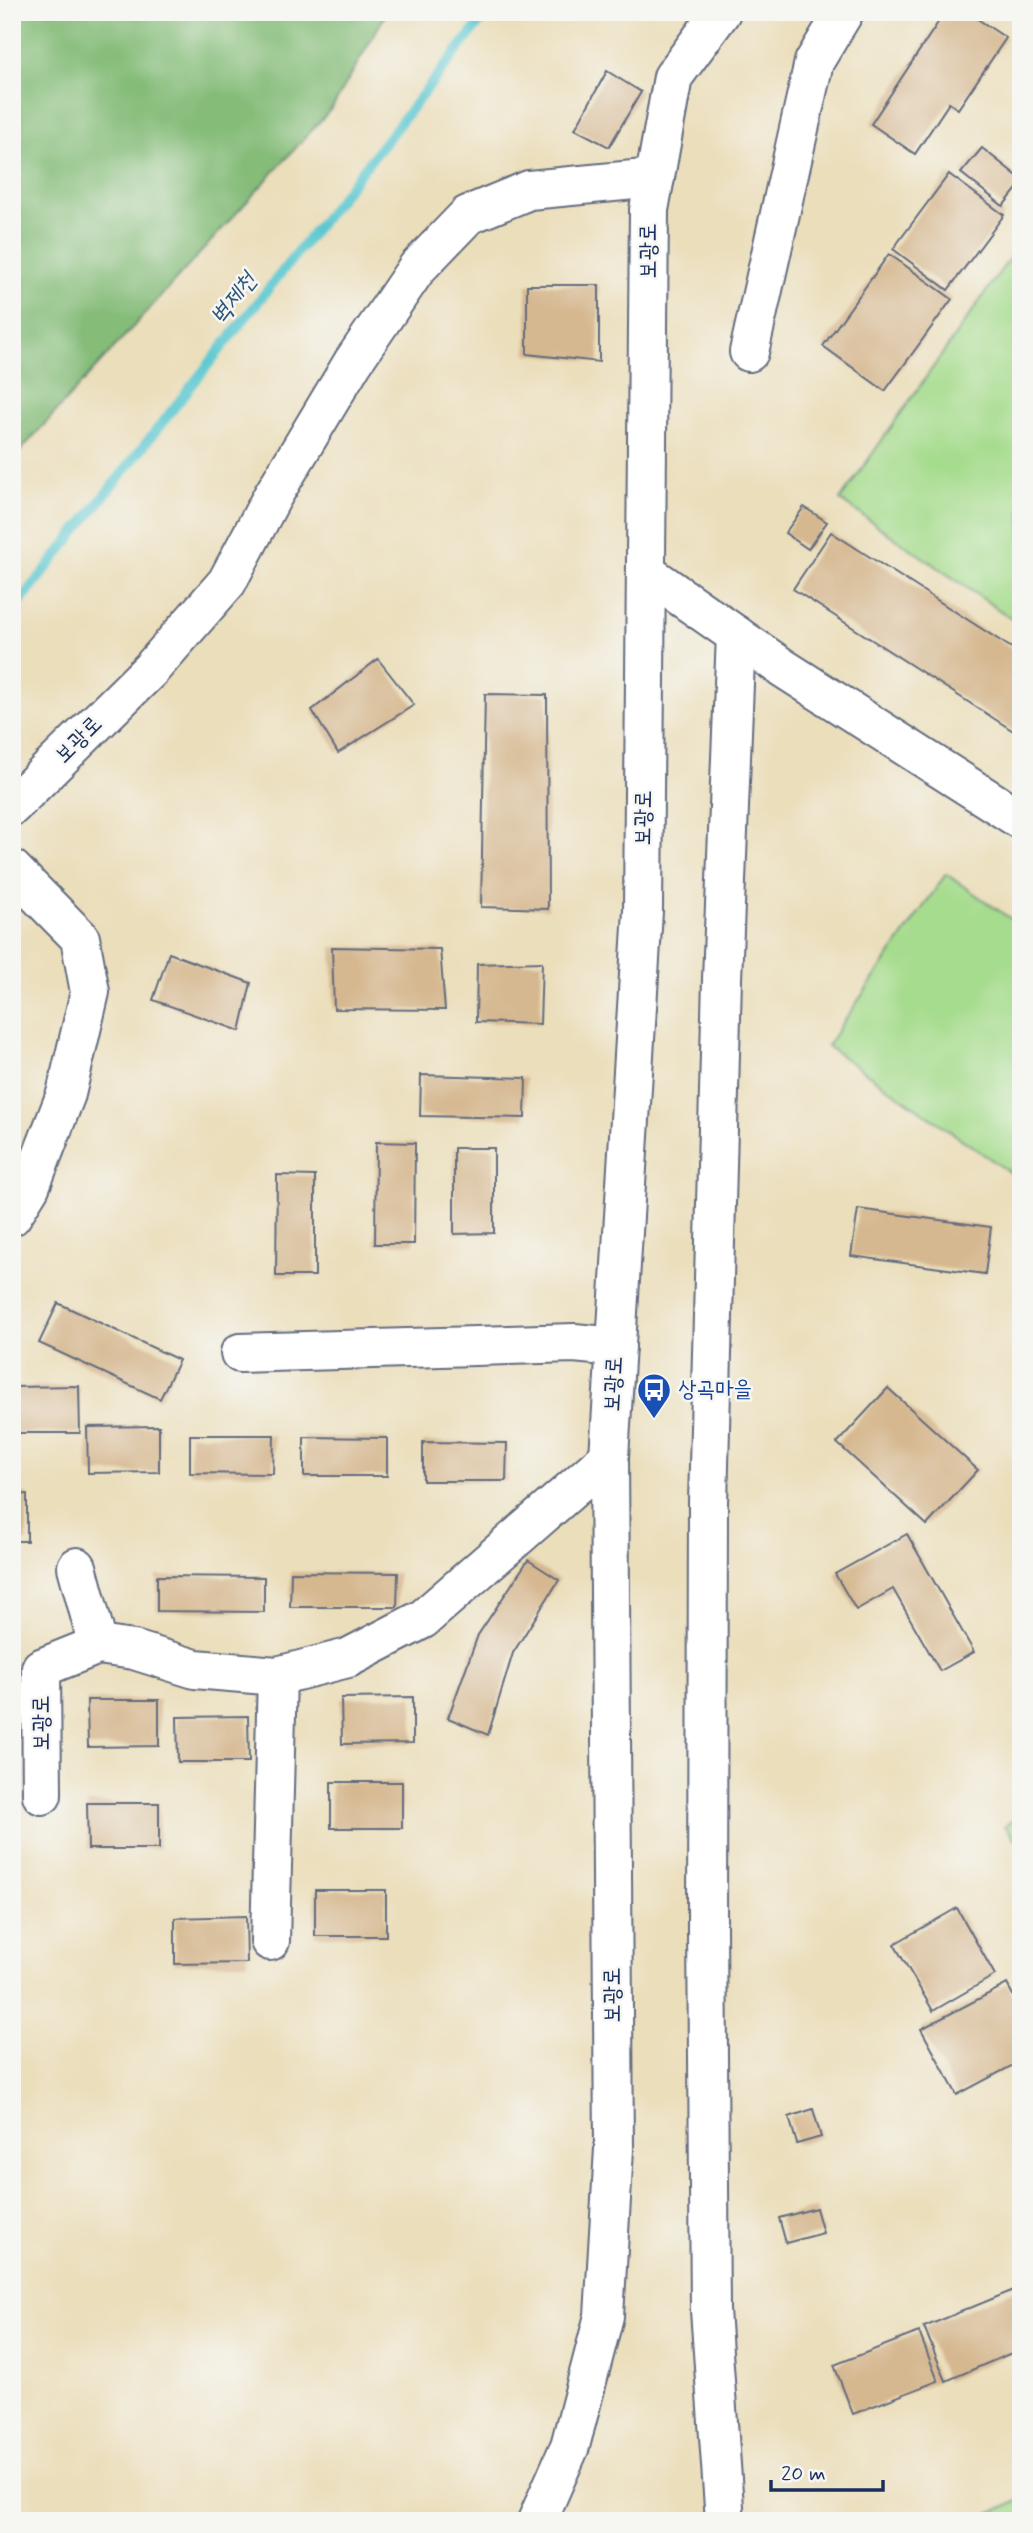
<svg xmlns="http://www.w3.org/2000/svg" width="1033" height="2533" viewBox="0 0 1033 2533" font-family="Mynerve,'Poor Story',sans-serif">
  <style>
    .green { fill: #a6dc8d; stroke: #608676; stroke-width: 2 }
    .forest { fill: #84bc78; stroke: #50766b; stroke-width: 2 }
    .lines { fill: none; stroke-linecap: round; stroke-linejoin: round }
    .stream { stroke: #5ac7d0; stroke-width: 10 }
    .building { fill: #d6b890 }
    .minor-casing { stroke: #646c7f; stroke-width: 42 }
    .major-casing { stroke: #646c7f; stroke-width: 42 }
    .minor { stroke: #fff; stroke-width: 38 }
    .major { stroke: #fff; stroke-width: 38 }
    .labels { text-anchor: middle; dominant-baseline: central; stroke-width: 5; stroke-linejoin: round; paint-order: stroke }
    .street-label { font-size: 23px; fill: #1b2f5e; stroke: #f6f6f2 }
    .transit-label { font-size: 23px; fill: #164399; stroke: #f6f6f2; text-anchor: start }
    .water-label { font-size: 24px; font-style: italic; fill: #2b557a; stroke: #f6f6f2 }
  </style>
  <rect width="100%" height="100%" fill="#f6f6f2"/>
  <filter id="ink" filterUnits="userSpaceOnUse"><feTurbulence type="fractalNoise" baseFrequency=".0143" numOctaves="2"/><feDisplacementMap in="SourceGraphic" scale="14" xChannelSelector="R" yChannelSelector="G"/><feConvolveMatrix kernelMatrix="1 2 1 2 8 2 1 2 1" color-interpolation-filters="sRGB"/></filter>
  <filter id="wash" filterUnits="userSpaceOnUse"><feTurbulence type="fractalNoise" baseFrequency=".00686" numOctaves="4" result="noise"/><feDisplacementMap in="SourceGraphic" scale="28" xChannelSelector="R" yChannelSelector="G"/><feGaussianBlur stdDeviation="1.57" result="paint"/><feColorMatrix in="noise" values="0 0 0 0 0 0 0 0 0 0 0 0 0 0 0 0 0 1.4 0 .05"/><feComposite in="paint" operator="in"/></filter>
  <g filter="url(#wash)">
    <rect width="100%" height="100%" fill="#ebdebb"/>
    <!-- green -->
    <g class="green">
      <path d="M1021 242V625L840 500Z"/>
      <path d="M946 874 1021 926V1180L827 1046Z"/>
      <path d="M1021 1814V1846L1005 1826Z"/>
      <path d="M1021 2500V2521H969Z"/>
    </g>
    <!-- forest -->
    <path class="forest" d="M12 12H387L332 108 12 460Z"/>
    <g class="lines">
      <!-- stream -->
      <path class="stream" d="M12 612 488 12"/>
    </g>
    <g id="blocks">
      <!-- building -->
      <g class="building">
        <path d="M945 12H967L1006 38 958 109 949 103 915 154 871 124Z"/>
        <path d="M607 71 641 92 609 147 575 129Z"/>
        <path d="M982 148 1021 179V184L1003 206 961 173Z"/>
        <path d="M949 174 1004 215 948 290 893 249Z"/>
        <path d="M889 254 952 299 885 391 823 346Z"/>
        <path d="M527 285H599V362L527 354Z"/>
        <path d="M804 507 827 522 808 549 785 533Z"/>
        <path d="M831 532 1021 654V736L793 589Z"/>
        <path d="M378 659 414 705 338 753 312 710Z"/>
        <path d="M485 694 547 695 548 909 481 907Z"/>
        <path d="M332 947 440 949 445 1010 334 1009Z"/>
        <path d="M169 953 251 983 240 1031 153 1000Z"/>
        <path d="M542 962 540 1024 476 1022 477 964Z"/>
        <path d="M421 1075 526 1078 525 1118 420 1116Z"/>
        <path d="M376 1142 415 1143 414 1244H375Z"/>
        <path d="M454 1148H494V1233L454 1234Z"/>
        <path d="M277 1175 315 1176V1276H276Z"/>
        <path d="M858 1209 991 1227 985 1274 851 1256Z"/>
        <path d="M58 1303 179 1360 160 1399 39 1343Z"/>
        <path d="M79 1386 80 1433H12V1387Z"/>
        <path d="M888 1388 978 1470 927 1525 837 1443Z"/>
        <path d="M159 1426V1472L88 1473 87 1427Z"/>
        <path d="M190 1435H274L273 1474 190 1473Z"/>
        <path d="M304 1437 387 1438V1476H304Z"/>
        <path d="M423 1442 507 1443 506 1481H423Z"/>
        <path d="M27 1494V1541H12V1495Z"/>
        <path d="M907 1534 974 1652 940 1671 893 1589 856 1610 835 1574Z"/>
        <path d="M528 1560 559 1580 513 1653 488 1735 448 1718 478 1635Z"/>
        <path d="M291 1572 398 1573 397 1607H290Z"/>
        <path d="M157 1576 264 1577V1612L157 1611Z"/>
        <path d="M413 1697V1743L342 1744 341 1698Z"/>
        <path d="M87 1700H159V1746L88 1747Z"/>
        <path d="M248 1716 249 1762H178L177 1717Z"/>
        <rect x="331" y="1782" width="71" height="46"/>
        <path d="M87 1803H159V1849H88Z"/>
        <rect x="315" y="1890" width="71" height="46"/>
        <path d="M957 1908 995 1975 933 2011 894 1944Z"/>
        <path d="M246 1916 247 1963 175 1964V1918Z"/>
        <path d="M1007 1984 1015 1999 1021 1996V2061L957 2095 921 2029Z"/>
        <path d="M813 2109 821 2137 797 2144 789 2117Z"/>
        <path d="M816 2208 823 2233 786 2243 779 2218Z"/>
        <path d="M1021 2287V2349L946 2381 924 2327Z"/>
        <path d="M919 2332 938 2381 853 2414 834 2365Z"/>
      </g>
    </g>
  </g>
  <g filter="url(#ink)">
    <use href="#blocks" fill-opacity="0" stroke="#646c7f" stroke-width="2"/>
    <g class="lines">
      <!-- minor casing -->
      <g class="minor-casing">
        <g id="minor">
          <path d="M749 352 814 62 844 12"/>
          <path d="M647 573 783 668 1021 820"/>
          <path d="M12 806 151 669 227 582 272 497 353 362 417 268 468 215 529 190 655 178"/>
          <path d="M12 869 80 938 90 992 66 1094 30 1187 12 1216"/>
          <path d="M240 1353 574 1343 616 1347"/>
          <path d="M77 1567 98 1645"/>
          <path d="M42 1795 41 1668 98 1645 134 1650 195 1669 277 1676 348 1658 423 1619 609 1457"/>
          <path d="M270 1941 277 1676"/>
          <path d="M725 2521 710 2310 707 1929 708 1503 722 979 736 635"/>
        </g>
      </g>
      <!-- major casing -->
      <g class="major-casing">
        <path id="major" d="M537 2521 570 2446 604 2316 614 2149 609 1457 643 911 649 210 673 77 721 12"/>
      </g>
      <!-- minor -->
      <use href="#minor" class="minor"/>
      <!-- major -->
      <use href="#major" class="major"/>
    </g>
  </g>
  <!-- icons -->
  <defs>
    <g id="bus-pin" transform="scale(1.75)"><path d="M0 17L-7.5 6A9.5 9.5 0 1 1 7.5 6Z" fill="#1a4fb4" stroke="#f6f6f2"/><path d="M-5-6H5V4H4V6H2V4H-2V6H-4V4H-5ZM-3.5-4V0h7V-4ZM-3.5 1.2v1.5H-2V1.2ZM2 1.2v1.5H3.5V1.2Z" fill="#fff"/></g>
  </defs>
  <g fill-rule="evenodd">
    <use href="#bus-pin" x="654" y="1390"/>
  </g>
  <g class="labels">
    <!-- street labels -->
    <g class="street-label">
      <text transform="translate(649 251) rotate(-90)">보광로</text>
      <text transform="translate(79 740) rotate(-45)">보광로</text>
      <text transform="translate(644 818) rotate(-89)">보광로</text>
      <text transform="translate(614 1384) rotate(-87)">보광로</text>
      <text transform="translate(42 1723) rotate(-90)">보광로</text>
      <text transform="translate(613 1995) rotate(-90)">보광로</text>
    </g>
    <!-- transit labels -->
    <g class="transit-label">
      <text x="678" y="1390">상곡마을</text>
    </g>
    <!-- water labels -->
    <g class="water-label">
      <text transform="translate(234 299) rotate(-52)">벽제천</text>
    </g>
  </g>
  <!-- margin -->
  <rect width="1033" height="2533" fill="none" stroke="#f6f6f2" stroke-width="42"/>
  <!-- scale -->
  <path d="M771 2480v10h112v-10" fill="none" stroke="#1b2f5e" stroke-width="3.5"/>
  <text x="781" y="2480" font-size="21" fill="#1b2f5e" stroke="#f6f6f2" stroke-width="5" paint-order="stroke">20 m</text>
</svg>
